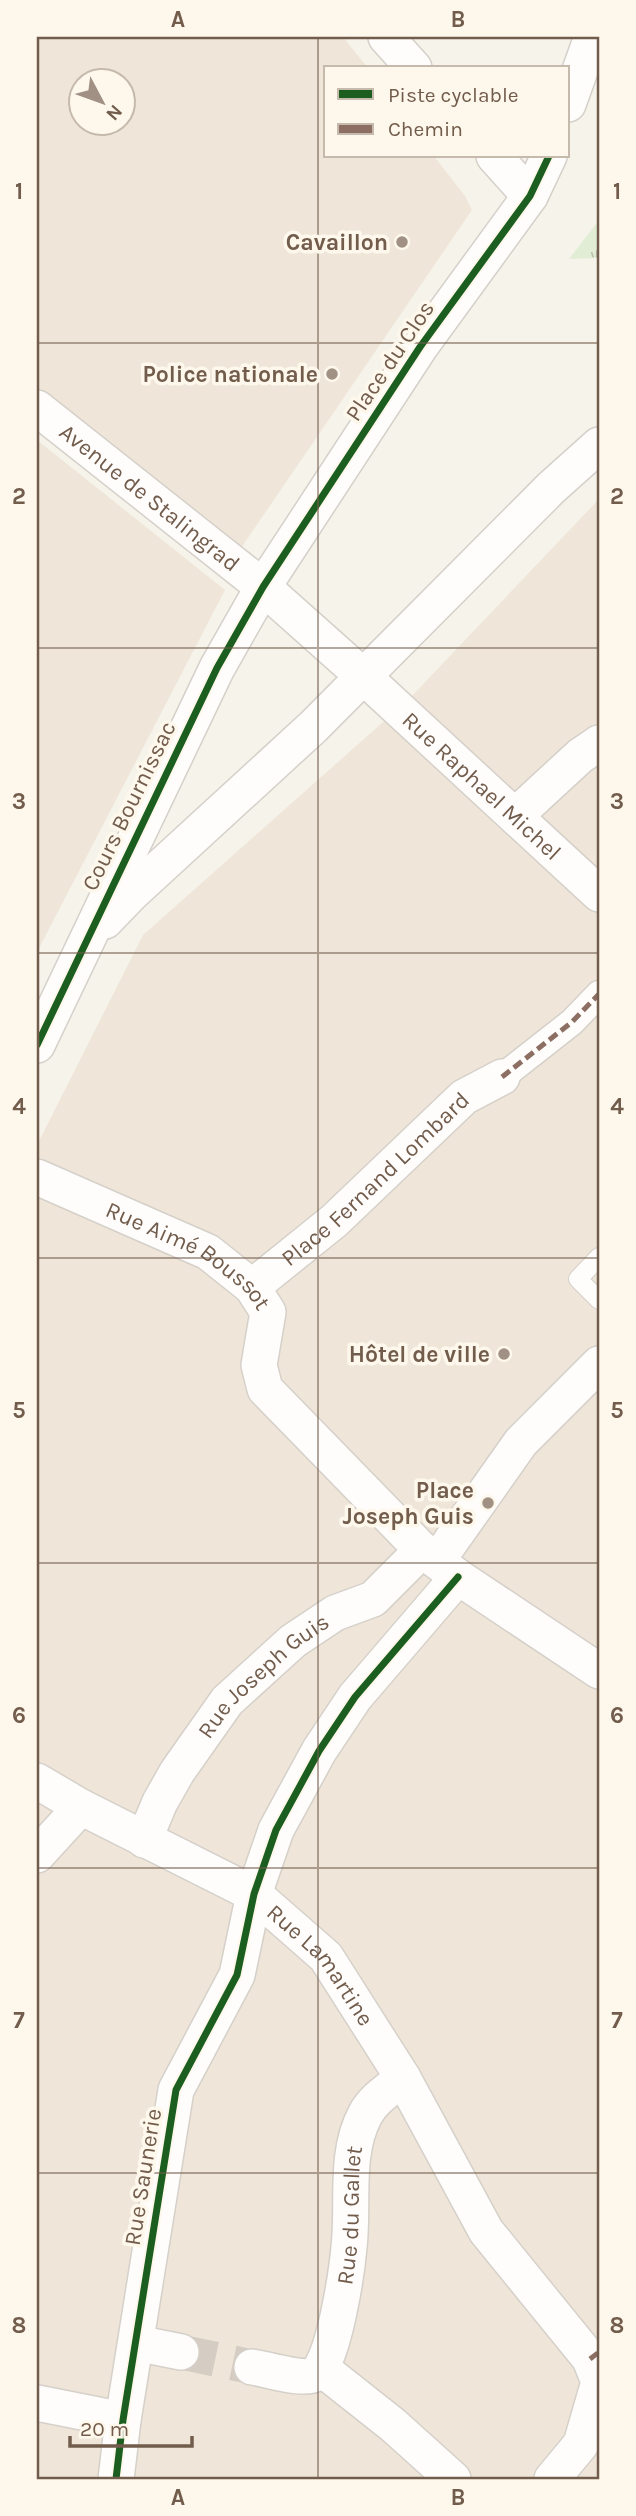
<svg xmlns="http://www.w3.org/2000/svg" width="636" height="2516" viewBox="0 0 636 2516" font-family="Karla,sans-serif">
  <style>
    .residential { fill: #efe6d9; fill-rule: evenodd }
    .grass { fill: url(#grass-tufts) }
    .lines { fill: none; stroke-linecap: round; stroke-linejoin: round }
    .minor-tunnel { stroke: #d5cdc3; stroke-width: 35; stroke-dasharray: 35 18; stroke-linecap: butt }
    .service-casing { stroke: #d5d0c9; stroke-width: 20 }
    .pedestrian-casing { stroke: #d5d0c9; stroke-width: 29 }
    .minor-casing { stroke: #d5d0c9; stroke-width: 38 }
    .service { stroke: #fefdfc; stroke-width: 18 }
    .pedestrian { stroke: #fefdfc; stroke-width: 26 }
    .minor { stroke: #fefdfc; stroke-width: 35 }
    .quiet { stroke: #8d6e63; stroke-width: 5; stroke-dasharray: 10 5; stroke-linecap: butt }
    .cycleway-casing { stroke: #fef8ec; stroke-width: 11 }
    .cycleway { stroke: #1b5e20; stroke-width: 7 }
    .grid { fill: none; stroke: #725c4c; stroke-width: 2; stroke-opacity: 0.55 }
    .poi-dot { fill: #a09184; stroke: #fef8ec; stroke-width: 2.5 }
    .labels { text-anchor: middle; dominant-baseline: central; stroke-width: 7; stroke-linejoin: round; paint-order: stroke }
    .poi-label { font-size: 23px; font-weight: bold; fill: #725c4c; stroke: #fef8ec; text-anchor: end }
    .street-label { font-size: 23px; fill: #725c4c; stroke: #fef8ec }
    .neatline { fill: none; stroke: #725c4c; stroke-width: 2.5 }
    .grid-label { font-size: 23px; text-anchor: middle; font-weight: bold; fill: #725c4c }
  </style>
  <defs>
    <pattern id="grass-tufts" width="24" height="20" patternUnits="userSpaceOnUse" patternTransform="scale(1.75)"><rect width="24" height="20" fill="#e2edd6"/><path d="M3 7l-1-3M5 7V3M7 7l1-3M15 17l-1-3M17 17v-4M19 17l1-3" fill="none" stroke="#bcc3b0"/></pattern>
  </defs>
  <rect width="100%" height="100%" fill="#f6f3eb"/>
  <!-- residential -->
  <g class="residential">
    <path d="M37 37H343L368 68H326V156H434L465 196 472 210 239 551 37 387ZM80 80H122V122H80Z"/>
    <path d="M37 440 225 590 37 952Z"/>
    <path d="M599 499V2479H37V1145L143 935 409 699Z"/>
  </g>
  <!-- grass -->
  <path class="grass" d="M599 220V258L569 259Z"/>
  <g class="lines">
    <!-- minor-tunnel -->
    <path class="minor-tunnel" d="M181 2352 252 2367"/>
    <!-- service casing -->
    <g class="service-casing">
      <path id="service" d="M599 1257 578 1279 599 1300"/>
    </g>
    <!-- pedestrian casing -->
    <g class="pedestrian-casing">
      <path id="pedestrian" d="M502 1077 572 1022 599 994"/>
    </g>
    <!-- minor casing -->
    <g class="minor-casing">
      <g id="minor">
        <path d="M386 37 414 68"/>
        <path d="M568 104 592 37"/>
        <path d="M494 156 530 196"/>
        <path id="s1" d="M37 408 263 587 364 677 599 894"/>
        <path d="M515 816 580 756 599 743"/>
        <path d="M105 921 131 894 313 727 551 488 599 445"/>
        <path d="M37 1045 217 668 263 587 420 347 530 196 549 156"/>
        <path id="s2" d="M37 1177 208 1252 252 1287 268 1312 259 1365 265 1389 422 1550 458 1577 599 1671"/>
        <path id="s3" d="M252 1287 334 1221 464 1097 502 1077"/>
        <path d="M437 1561 521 1442 599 1364"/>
        <path id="s4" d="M37 1781 81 1807 254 1894 326 1957 403 2078 486 2231 590 2359 599 2382 581 2444 552 2479"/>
        <path id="s5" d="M144 1840 160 1802 177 1772 227 1701 293 1641 335 1613 373 1599 422 1550"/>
        <path d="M37 1855 81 1807"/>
        <path d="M136 2343 181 2352"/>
        <path id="s6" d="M252 2367C267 2369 303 2381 315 2374 334 2362 347 2270 349 2247 354 2204 344 2154 365 2115 373 2099 390 2089 403 2078"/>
        <path d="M321 2368 393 2425 453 2479"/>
        <path d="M37 2403 123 2420"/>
        <path d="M116 2479 123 2420 176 2090 237 1975 254 1894 276 1830 319 1751 355 1697 458 1577"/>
      </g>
    </g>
    <!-- service -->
    <use href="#service" class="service"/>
    <!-- pedestrian -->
    <use href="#pedestrian" class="pedestrian"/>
    <!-- minor -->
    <use href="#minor" class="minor"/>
    <!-- quiet -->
    <g class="quiet">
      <path d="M502 1077 572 1022 599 994"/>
      <path d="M590 2359 599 2352"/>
    </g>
    <!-- cycleway casing -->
    <g class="cycleway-casing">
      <g id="cycleway">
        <path d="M37 1045 217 668 263 587 420 347 530 196 549 156"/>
        <path d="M116 2479 123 2420 176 2090 237 1975 254 1894 276 1830 319 1751 355 1697 458 1577"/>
      </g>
    </g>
    <!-- cycleway -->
    <use href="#cycleway" class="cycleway"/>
  </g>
  <!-- grid -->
  <path class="grid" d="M318 37V2479M37 343H599M37 648H599M37 953H599M37 1258H599M37 1563H599M37 1868H599M37 2173H599"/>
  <!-- markers -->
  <g class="poi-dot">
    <circle cx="402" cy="242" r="7"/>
    <circle cx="332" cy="374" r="7"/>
    <circle cx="504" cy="1354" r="7"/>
    <circle cx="488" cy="1503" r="7"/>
  </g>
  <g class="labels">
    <!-- poi labels -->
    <g class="poi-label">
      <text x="388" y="242">Cavaillon</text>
      <text x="318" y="374">Police nationale</text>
      <text x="490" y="1354">Hôtel de ville</text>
      <text x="474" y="1490">Place<tspan x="474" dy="26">Joseph Guis</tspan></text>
    </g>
    <!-- street labels -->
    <g class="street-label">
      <text transform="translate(390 361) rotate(-56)">Place du Clos</text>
      <text stroke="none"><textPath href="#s1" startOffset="144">Avenue de Stalingrad</textPath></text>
      <text stroke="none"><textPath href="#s1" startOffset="584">Rue Raphael Michel</textPath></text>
      <text transform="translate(129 806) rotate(-64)">Cours Bournissac</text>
      <text stroke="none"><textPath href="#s3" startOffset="164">Place Fernand Lombard</textPath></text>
      <text stroke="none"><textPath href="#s2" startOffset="172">Rue Aimé Boussot</textPath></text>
      <text stroke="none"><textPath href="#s5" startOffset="206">Rue Joseph Guis</textPath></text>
      <text stroke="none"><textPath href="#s4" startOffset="343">Rue Lamartine</textPath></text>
      <text transform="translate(143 2177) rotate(-81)">Rue Saunerie</text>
      <text stroke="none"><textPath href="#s6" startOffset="229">Rue du Gallet</textPath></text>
    </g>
  </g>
  <!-- border -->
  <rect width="636" height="2516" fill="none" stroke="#fef8ec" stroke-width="77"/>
  <!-- legend -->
  <rect x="324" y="66" width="245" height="91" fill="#fef8ec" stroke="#c6baac" stroke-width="2"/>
  <rect x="338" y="89" width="35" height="10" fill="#1b5e20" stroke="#c6baac" stroke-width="2"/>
  <text x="388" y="102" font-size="21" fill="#725c4c">Piste cyclable</text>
  <rect x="338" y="124" width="35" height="10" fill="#8d6e63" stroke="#c6baac" stroke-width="2"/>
  <text x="388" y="136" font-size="21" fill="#725c4c">Chemin</text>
  <!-- north arrow -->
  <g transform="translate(102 102) rotate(131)"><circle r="33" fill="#fef8ec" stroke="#c6baac" stroke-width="2"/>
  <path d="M0-5L12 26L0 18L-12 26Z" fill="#a09184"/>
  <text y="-10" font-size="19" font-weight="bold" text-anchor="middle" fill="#725c4c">N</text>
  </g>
  <!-- scale -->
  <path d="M70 2436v10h122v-10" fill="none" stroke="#725c4c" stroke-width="3.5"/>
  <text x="80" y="2436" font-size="21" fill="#725c4c" stroke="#fef8ec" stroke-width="5" paint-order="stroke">20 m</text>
  <rect x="38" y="38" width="560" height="2440" class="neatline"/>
  <g class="grid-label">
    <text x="178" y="27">A</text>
    <text x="458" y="27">B</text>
    <text x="19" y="199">1</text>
    <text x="617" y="199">1</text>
    <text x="19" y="504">2</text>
    <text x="617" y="504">2</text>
    <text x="19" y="809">3</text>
    <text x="617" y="809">3</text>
    <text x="19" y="1114">4</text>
    <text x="617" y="1114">4</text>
    <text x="19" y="1418">5</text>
    <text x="617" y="1418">5</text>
    <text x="19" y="1723">6</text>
    <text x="617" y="1723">6</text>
    <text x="19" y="2028">7</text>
    <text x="617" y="2028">7</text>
    <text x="19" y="2333">8</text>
    <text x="617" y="2333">8</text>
    <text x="178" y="2505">A</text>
    <text x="458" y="2505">B</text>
  </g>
</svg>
